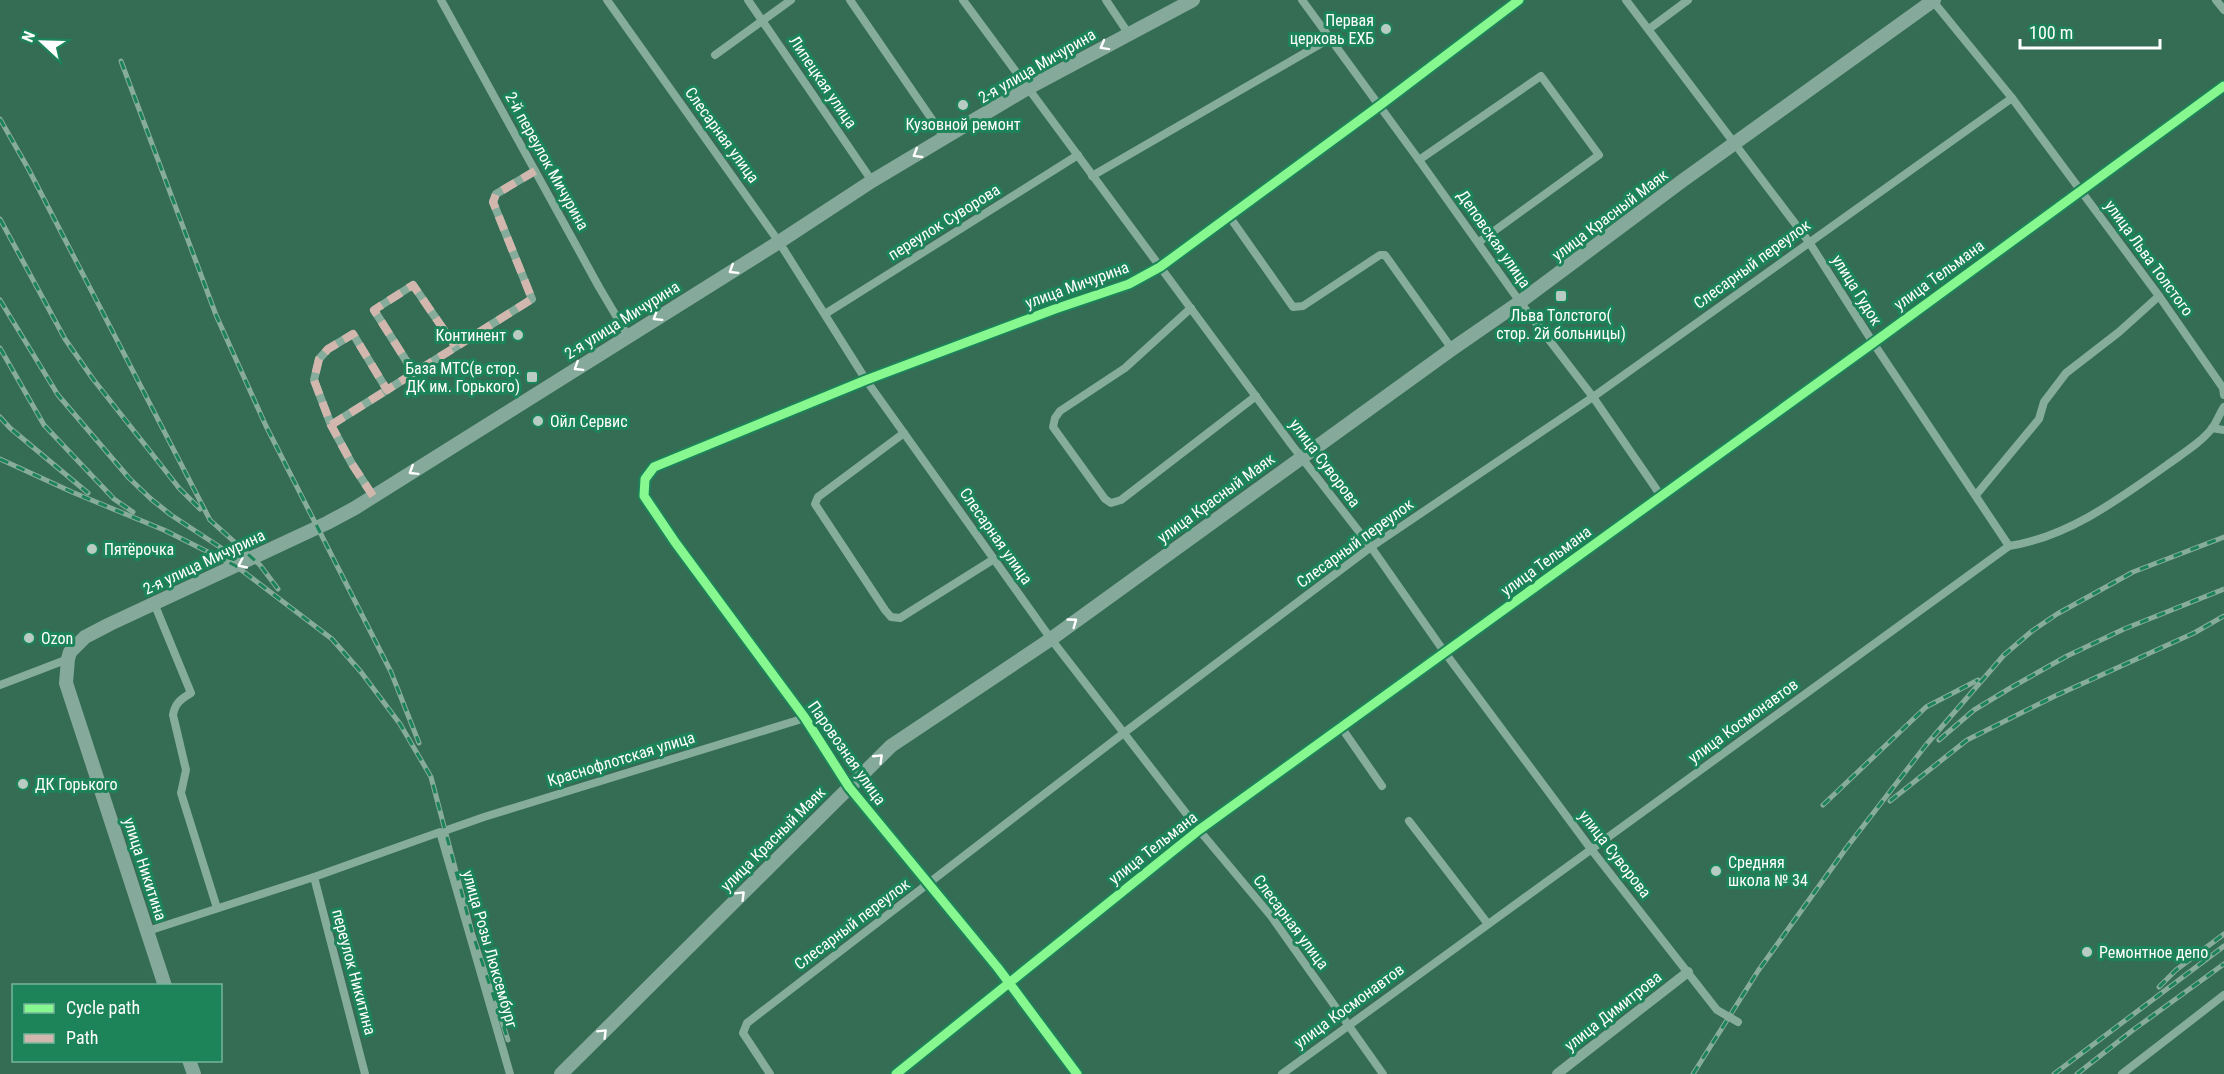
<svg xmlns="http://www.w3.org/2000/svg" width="2224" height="1074" viewBox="0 0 2224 1074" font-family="'Roboto Condensed',sans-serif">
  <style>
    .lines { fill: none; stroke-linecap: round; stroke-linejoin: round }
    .minor { stroke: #86ac9b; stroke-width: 8 }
    .tertiary { stroke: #86ac9b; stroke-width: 10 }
    .primary { stroke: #85a99a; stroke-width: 14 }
    .rail-casing { stroke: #88ac9b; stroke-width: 5 }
    .rail { stroke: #1c8458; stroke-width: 3; stroke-dasharray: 9; stroke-linecap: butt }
    .quiet { stroke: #d1b7ad; stroke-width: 8; stroke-dasharray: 15 8; stroke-linecap: butt }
    .cycleway-casing { stroke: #1c8458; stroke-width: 13 }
    .cycleway { stroke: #87f88f; stroke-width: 9 }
    .oneway { stroke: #fff }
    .poi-dot { fill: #b8ccc3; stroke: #1c8458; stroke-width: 2 }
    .labels { text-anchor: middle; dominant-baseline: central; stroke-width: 6; stroke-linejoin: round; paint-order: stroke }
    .poi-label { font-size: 16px; fill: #fff; stroke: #1c8458; text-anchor: start }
    .street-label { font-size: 16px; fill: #fff; stroke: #1c8458 }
  </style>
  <rect width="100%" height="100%" fill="#346c54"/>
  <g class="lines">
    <!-- minor -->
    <g class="minor">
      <path d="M441 0 599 287 628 336"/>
      <path d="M607 0 779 242 866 380 1051 639 1199 830 1271 916 1383 1074"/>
      <path d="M748 0 872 181"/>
      <path d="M850 0 944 137"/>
      <path d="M963 0 1291 444 1371 547 1443 650 1591 849 1717 1010 1738 1022"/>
      <path d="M1106 0 1128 33"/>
      <path d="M1302 0 1419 160 1520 302 1593 397 1661 496"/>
      <path d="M1626 0 1809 242 1872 341 2009 546"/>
      <path d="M1932 0 2012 98 2159 296 2223 388 2224 395"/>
      <path d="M2216 0 2224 10"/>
      <path d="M1649 29 1688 0"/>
      <path d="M715 55 791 0"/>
      <path d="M1419 160 1541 76 1599 155 1479 242"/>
      <path d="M1092 176 1329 39"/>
      <path d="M1229 216 1293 307 1303 306 1380 255H1385L1452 349"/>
      <path d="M1191 308 1125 368 1060 411 1055 418 1053 427 1105 499 1111 503 1121 500 1256 396"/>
      <path d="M825 314 1078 155"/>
      <path d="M414 373 374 310 413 285 455 346"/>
      <path d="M331 425 387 390"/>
      <path d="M2212 428 2224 430"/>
      <path d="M904 433 818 497 815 504 885 610 891 617 900 618 994 559"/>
      <path d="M1976 495 2039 419 2044 402 2066 373 2119 332 2159 296"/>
      <path d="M373 496 352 464 331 425 314 380 319 359 328 349 353 334 387 390 532 299 493 202 496 194 535 171"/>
      <path d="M154 603 191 693C181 699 175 703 173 715L186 770 181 793 217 908"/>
      <path d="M0 685 68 659"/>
      <path d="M1341 727 1382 786"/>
      <path d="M1409 821 1488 924"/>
      <path d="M447 830 484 817 805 718"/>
      <path d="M314 877 365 1074"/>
      <path d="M148 931 314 877 440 832 510 1074"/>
      <path d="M770 1074 743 1033 747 1023 1125 732 1371 547 1593 397 2012 98"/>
      <path d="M896 1074 1199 830 1873 343 2224 86"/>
      <path d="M1077 1074 998 968 849 787 805 718 675 542 644 496 645 479 654 467 866 380 1055 309 1129 284 1160 267 1379 106 1519 0"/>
      <path d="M1282 1074 2009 546C2068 537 2119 499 2167 465 2182 454 2202 442 2213 427 2217 421 2220 413 2224 407"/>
      <path d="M2122 1074 2224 995"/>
    </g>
    <!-- tertiary -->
    <path class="tertiary" d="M1557 1074 1688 972"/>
    <!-- primary -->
    <g class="primary">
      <path d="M165 986 66 683 68 659 70 652 85 637 110 624 327 523 355 508 779 242 872 181 1028 88 1193 0"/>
      <path d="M189 1060 194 1074"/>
      <path d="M561 1074 891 746 1051 639 1452 349 1520 302 1682 181 1934 0"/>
    </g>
    <!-- rail casing -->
    <g class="rail-casing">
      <g id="rail">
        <path d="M121 61 216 315 266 426 391 672 419 743"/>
        <path d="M0 119 29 170 210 520 260 565 278 589"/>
        <path d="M0 219 65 339 93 379 179 488 200 509"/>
        <path d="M0 300 58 395 129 478 151 499 171 515 238 559"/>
        <path d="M0 348 44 425 114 499 133 512"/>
        <path d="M0 417 10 428 88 493"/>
        <path d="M0 459 72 492 164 530 236 566 332 639 361 672 400 724 431 777 472 932 508 1040"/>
        <path d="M1939 740 1974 710 2012 687 2067 656 2124 629 2224 589"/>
        <path d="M1890 801 1967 740 2055 696 2194 633 2224 616"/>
        <path d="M1823 805 1926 707 1978 680"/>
        <path d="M2159 987 2176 970 2224 934"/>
        <path d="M1693 1074 1758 971 1847 847 1926 745 2004 655 2032 631 2057 614 2133 572 2224 537"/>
        <path d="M2054 1074 2224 946"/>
        <path d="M2077 1074 2133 1030 2224 964"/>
      </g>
    </g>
    <!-- rail -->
    <use href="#rail" class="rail"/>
    <!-- quiet -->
    <g class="quiet">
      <path d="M414 373 374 310 413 285 455 346"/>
      <path d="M331 425 387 390"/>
      <path d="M373 496 352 464 331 425 314 380 319 359 328 349 353 334 387 390 532 299 493 202 496 194 535 171"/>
    </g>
    <!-- cycleway casing -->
    <g class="cycleway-casing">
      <g id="cycleway">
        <path d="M896 1074 1199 830 1873 343 2224 86"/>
        <path d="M1077 1074 998 968 849 787 805 718 675 542 644 496 645 479 654 467 866 380 1055 309 1129 284 1160 267 1379 106 1519 0"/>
      </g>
    </g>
    <!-- cycleway -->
    <use href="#cycleway" class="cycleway"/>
  </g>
  <!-- one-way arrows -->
  <defs><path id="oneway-chevron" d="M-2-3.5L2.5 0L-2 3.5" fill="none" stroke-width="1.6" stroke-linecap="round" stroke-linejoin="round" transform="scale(1.5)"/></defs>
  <g class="oneway">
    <use href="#oneway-chevron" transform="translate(1104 46) rotate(151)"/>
    <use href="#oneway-chevron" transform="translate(917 154) rotate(149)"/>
    <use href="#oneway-chevron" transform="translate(733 270) rotate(148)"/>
    <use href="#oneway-chevron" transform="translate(657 317) rotate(148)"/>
    <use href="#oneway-chevron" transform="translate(578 367) rotate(148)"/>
    <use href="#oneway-chevron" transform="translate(413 471) rotate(148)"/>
    <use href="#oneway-chevron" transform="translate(242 564) rotate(155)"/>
    <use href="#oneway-chevron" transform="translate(1073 622) rotate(-36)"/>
    <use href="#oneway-chevron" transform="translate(879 758) rotate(-44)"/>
    <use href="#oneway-chevron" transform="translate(741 895) rotate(-45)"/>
    <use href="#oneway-chevron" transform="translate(603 1033) rotate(-45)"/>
  </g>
  <!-- markers -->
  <g class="poi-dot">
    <circle cx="1386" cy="29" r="6"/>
    <circle cx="963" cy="105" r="6"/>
    <rect x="1555" y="290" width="12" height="12" rx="3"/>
    <circle cx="518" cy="335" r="6"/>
    <rect x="526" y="371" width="12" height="12" rx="3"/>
    <circle cx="538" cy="421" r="6"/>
    <circle cx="92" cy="549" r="6"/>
    <circle cx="29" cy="638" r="6"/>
    <circle cx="23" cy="784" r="6"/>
    <circle cx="1716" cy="871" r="6"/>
    <circle cx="2087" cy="952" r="6"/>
  </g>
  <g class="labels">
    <!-- poi labels -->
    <g class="poi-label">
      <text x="1374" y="20" text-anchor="end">Первая<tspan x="1374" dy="18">церковь ЕХБ</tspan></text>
      <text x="963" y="124" text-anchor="middle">Кузовной ремонт</text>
      <text x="1561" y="315" text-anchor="middle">Льва Толстого(<tspan x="1561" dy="18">стор. 2й больницы)</tspan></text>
      <text x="506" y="335" text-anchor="end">Континент</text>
      <text x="520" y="368" text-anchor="end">База МТС(в стор.<tspan x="520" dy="18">ДК им. Горького)</tspan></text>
      <text x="550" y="421">Ойл Сервис</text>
      <text x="104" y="549">Пятёрочка</text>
      <text x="41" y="638">Ozon</text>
      <text x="35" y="784">ДК Горького</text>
      <text x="1728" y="862">Средняя<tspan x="1728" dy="18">школа № 34</tspan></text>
      <text x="2099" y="952">Ремонтное депо</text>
    </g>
    <!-- street labels -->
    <g class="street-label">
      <text transform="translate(1037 66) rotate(-30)">2-я улица Мичурина</text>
      <text transform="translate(823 82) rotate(56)">Липецкая улица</text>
      <text transform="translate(722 135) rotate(54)">Слесарная улица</text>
      <text transform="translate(547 161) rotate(61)">2-й переулок Мичурина</text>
      <text transform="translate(1610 215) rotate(-37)">улица Красный Маяк</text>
      <text transform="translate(944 222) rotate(-32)">переулок Суворова</text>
      <text transform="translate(1494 239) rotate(55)">Деповская улица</text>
      <text transform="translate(2149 258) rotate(54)">улица Льва Толстого</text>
      <text transform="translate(1752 264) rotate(-36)">Слесарный переулок</text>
      <text transform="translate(1939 275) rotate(-36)">улица Тельмана</text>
      <text transform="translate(1077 285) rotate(-20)">улица Мичурина</text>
      <text transform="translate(1857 290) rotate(58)">улица Гудок</text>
      <text transform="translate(622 320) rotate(-32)">2-я улица Мичурина</text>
      <text transform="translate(1325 463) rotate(53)">улица Суворова</text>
      <text transform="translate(1216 498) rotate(-36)">улица Красный Маяк</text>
      <text transform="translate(996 536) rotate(55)">Слесарная улица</text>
      <text transform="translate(1355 543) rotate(-36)">Слесарный переулок</text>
      <text transform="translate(1546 561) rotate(-36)">улица Тельмана</text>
      <text transform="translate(204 562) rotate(-25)">2-я улица Мичурина</text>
      <text transform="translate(1743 721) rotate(-36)">улица Космонавтов</text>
      <text transform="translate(847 753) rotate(55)">Паровозная улица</text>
      <text transform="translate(621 759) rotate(-17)">Краснофлотская улица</text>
      <text transform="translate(773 839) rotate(-45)">улица Красный Маяк</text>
      <text transform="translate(1153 848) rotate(-38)">улица Тельмана</text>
      <text transform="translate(1615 854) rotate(52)">улица Суворова</text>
      <text transform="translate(145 869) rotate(72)">улица Никитина</text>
      <text transform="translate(1291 922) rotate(53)">Слесарная улица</text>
      <text transform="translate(852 924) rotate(-37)">Слесарный переулок</text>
      <text transform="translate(490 949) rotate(74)">улица Розы Люксембург</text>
      <text transform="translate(354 972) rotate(75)">переулок Никитина</text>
      <text transform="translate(1349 1006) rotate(-36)">улица Космонавтов</text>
      <text transform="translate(1613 1011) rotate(-38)">улица Димитрова</text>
    </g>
  </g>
  <!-- legend -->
  <rect x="12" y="984" width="210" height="78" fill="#1c8458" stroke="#77b59b" stroke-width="1.5"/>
  <rect x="24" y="1004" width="30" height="9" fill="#87f88f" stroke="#77b59b" stroke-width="1.5"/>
  <text x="66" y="1014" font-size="18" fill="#ffffff">Cycle path</text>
  <rect x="24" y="1034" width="30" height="9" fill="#d1b7ad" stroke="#77b59b" stroke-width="1.5"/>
  <text x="66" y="1044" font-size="18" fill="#ffffff">Path</text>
  <!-- north arrow -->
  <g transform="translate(42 42) rotate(292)" stroke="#1c8458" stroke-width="4.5" paint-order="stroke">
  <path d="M0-4.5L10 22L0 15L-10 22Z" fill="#ffffff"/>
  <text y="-9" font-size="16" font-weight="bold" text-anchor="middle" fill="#ffffff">N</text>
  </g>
  <!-- scale -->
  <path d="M2020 39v9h140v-9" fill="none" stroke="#ffffff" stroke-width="3"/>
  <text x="2029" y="39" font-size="18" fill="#ffffff" stroke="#1c8458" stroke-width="4.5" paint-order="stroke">100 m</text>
</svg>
